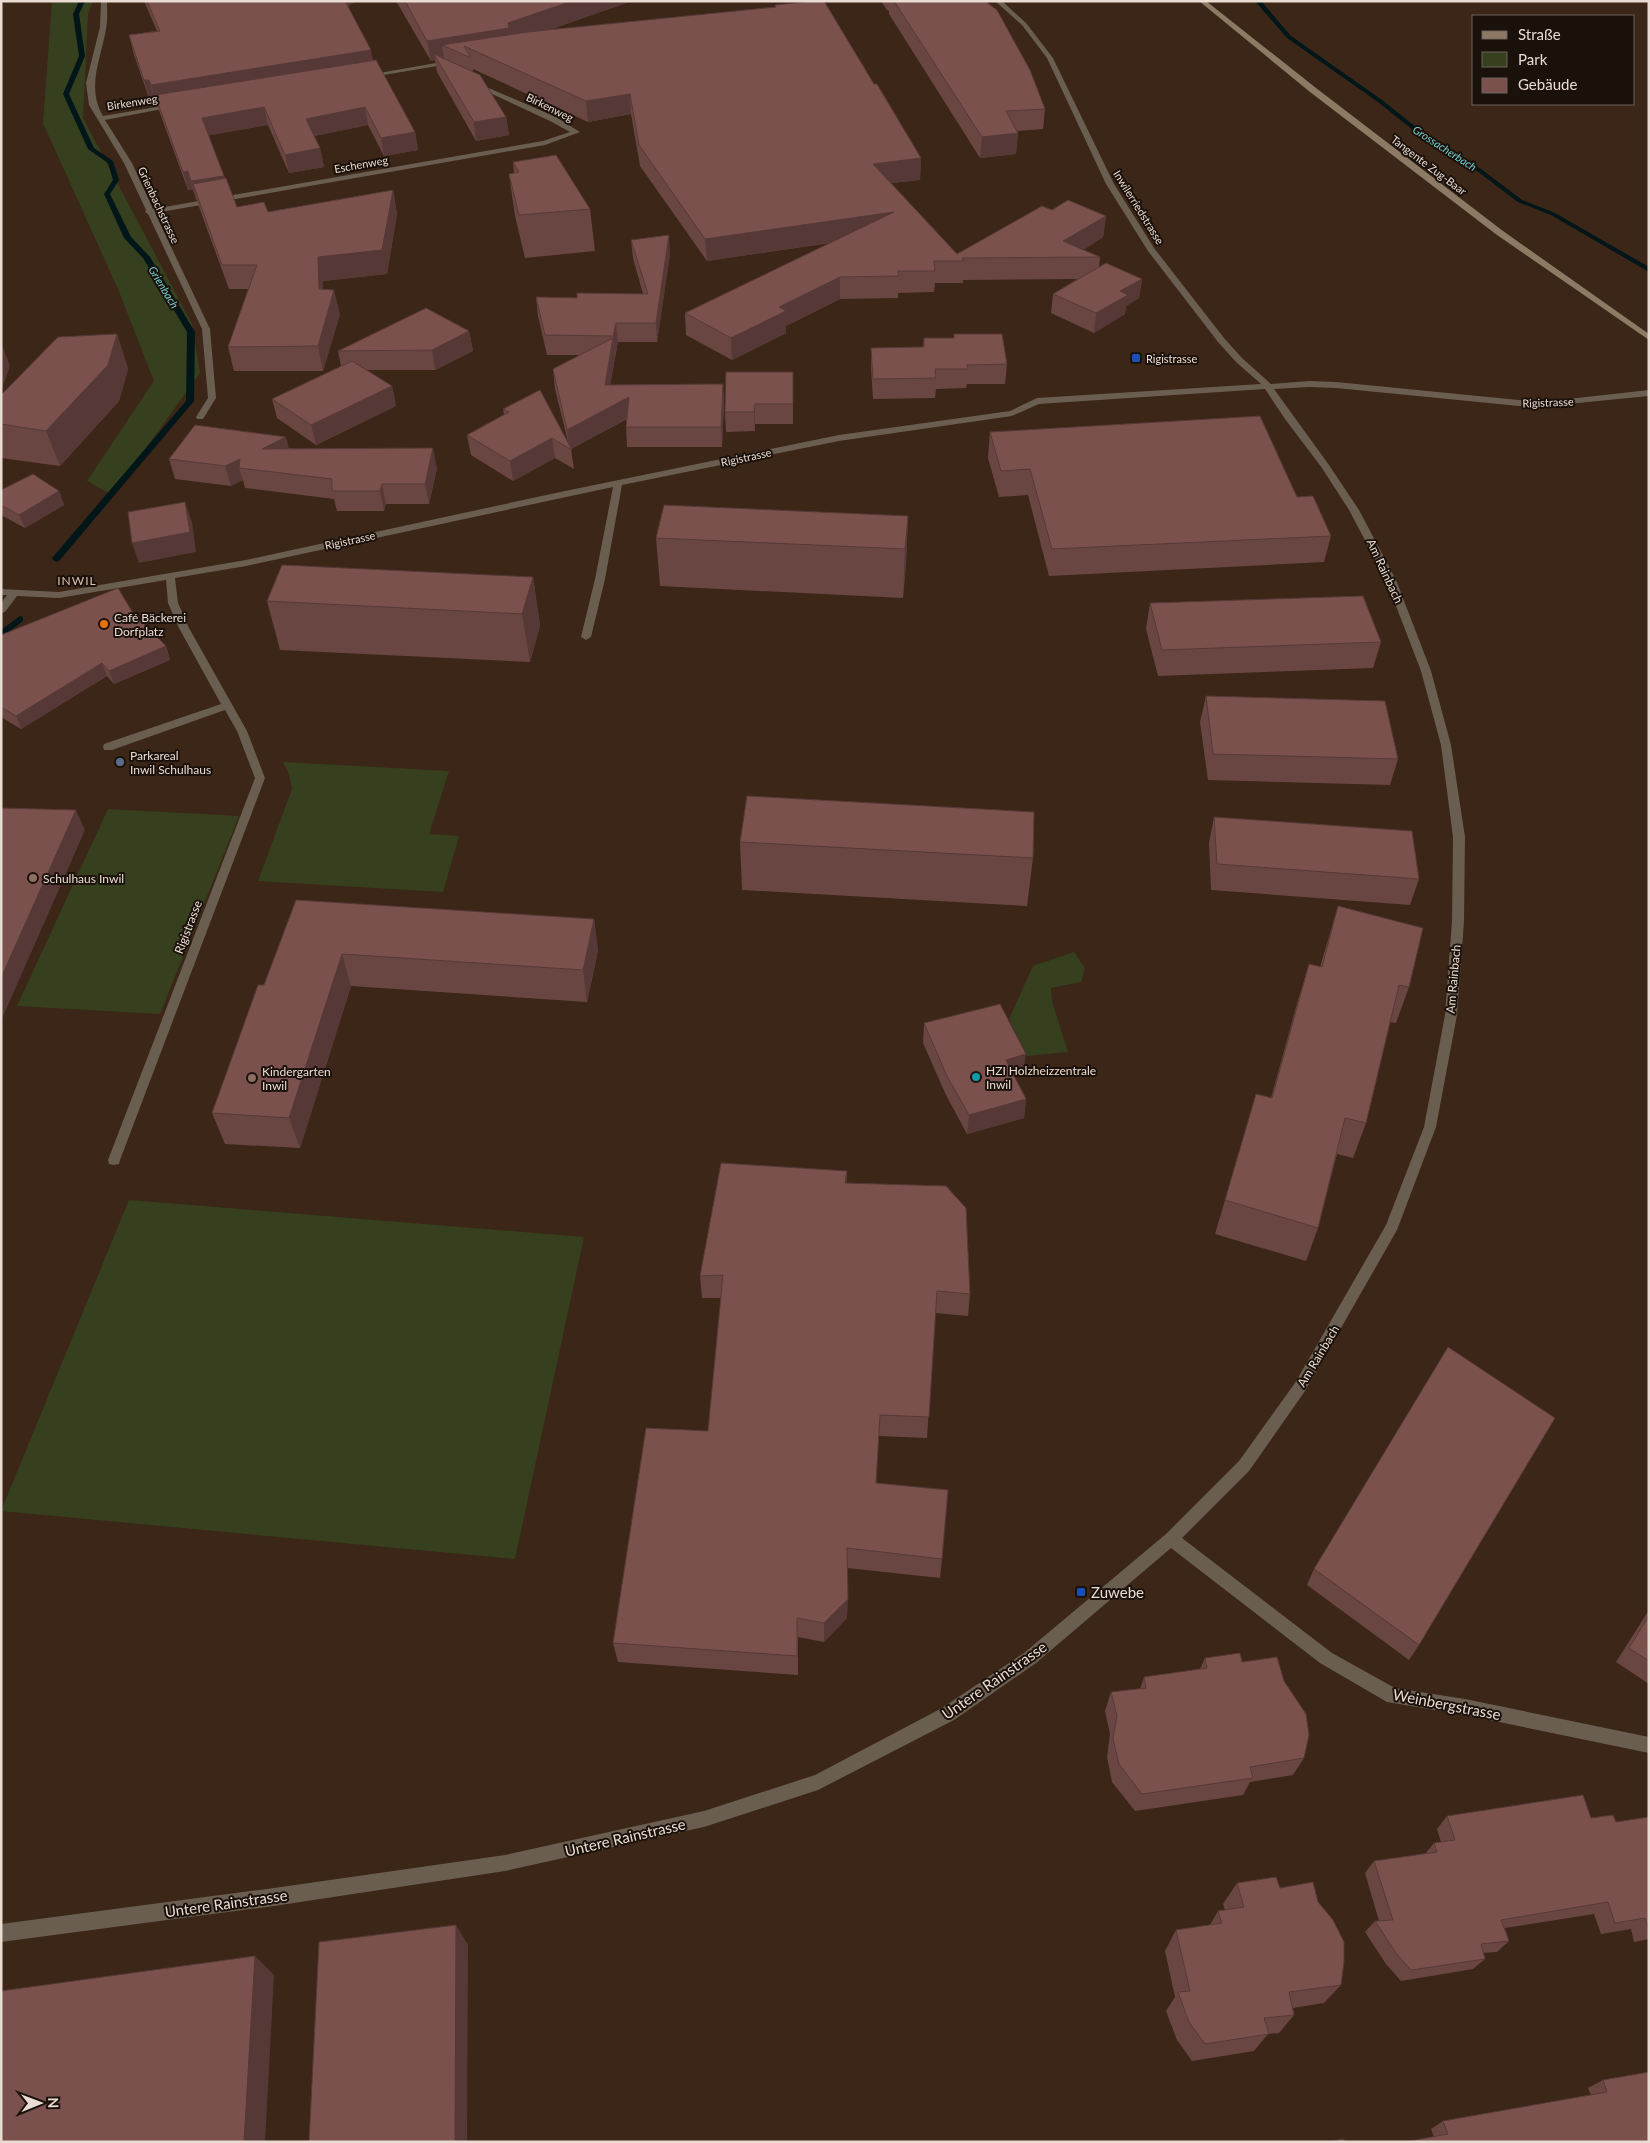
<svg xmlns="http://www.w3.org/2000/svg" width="1650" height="2143" viewBox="0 0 1650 2143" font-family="Lato,sans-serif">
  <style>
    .green { fill: #36401e }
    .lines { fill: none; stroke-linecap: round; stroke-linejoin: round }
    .stream { fill: #001618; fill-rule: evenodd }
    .street { fill: #695e50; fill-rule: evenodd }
    .secondary { fill: #8c7a64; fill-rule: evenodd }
    .wall { fill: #6a4643 }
    .shaded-wall { fill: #563937 }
    .building { fill: #7b514e; stroke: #563937 }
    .transit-dot { fill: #1a4fb4; stroke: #1b110b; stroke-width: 2 }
    .food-dot { fill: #e8710a; stroke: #1b110b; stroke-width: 2 }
    .service-dot { fill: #5c6f8a; stroke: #1b110b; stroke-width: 2 }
    .education-dot { fill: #8d6e63; stroke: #1b110b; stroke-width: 2 }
    .culture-dot { fill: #0f9aa8; stroke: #1b110b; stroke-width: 2 }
    .labels { text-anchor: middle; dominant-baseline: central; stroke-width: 4; stroke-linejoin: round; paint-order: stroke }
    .far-street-label { font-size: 11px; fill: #eadcd2; stroke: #1b110b }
    .far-water-label { font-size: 11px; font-style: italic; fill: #75d0d5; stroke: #1b110b }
    .far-poi-label { font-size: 11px; fill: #eadcd2; stroke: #1b110b; text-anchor: start }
    .street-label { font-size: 12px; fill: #eadcd2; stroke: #1b110b }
    .far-quarter-label { font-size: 12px; letter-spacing: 1px; fill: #dcc0ae; stroke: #1b110b }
    .poi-label { font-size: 12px; fill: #eadcd2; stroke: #1b110b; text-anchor: start }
    .near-poi-label { font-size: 15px; fill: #eadcd2; stroke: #1b110b; text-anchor: start }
    .near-street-label { font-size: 15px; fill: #eadcd2; stroke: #1b110b }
  </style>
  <rect width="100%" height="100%" fill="#3b2617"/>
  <!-- green -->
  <g class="green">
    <path d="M52 1H93L88 14 83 118 192 324 200 373 112 495 87 481 154 381 118 289 43 123Z"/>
    <path d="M283 762 449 771 429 834 459 836 443 892 258 881 292 789 289 774Z"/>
    <path d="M108 809 239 816 160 1014 17 1006Z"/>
    <path d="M1074 952 1085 968 1081 982 1051 988 1052 1002 1068 1052 1027 1056 1009 1019 1033 966Z"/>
    <path d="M129 1200 584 1237 515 1559 1 1511Z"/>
  </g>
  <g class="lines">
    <!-- stream -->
    <g class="stream">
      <path d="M79 1H85L79 14 85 56 69 94 94 148 113 161 119 180 110 194 131 237 150 257 195 332 194 401 59 561 56 562 52 559 53 557 186 401 187 332 143 258 124 238 104 194 113 180 108 163 88 149 63 94 79 56 73 14Z"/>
      <path d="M1255 1H1261L1291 36 1382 100 1422 132 1481 169 1522 200 1555 213 1649 267V272L1551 215 1518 202 1477 171 1418 134 1378 102 1287 38Z"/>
      <path d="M20 616 23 617V621L1 638V630Z"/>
    </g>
    <!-- street -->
    <g class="street">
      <path d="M101 1H107C107 10 108 20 106 29 101 59 86 87 103 116L174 104 178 106 105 120 132 163 153 209 543 141 570 132 550 121 475 86 473 85 477 83 556 117 580 132 545 145 155 213 210 329 216 398 203 419H197L196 417 208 398 202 329 148 214 145 212 146 210 124 163 89 105 86 83 100 27Z"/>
      <path d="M995 1H1002L1026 23 1053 58 1114 184 1154 248 1224 338 1242 358 1271 384 1309 381 1336 382 1519 400 1568 399 1649 390V396L1568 404 1519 406 1336 388 1309 387 1274 389 1329 465 1359 510 1396 580 1431 671 1451 745 1465 837 1464 921 1457 1015 1436 1127 1397 1230 1305 1391 1249 1471 1182 1538 1332 1653 1395 1688 1465 1699 1649 1737V1753L1465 1715 1387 1702 1320 1663 1171 1548 1036 1663 954 1720 818 1790 704 1827 505 1871 274 1906 1 1942V1924L274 1888 505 1855 704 1811 815 1775 942 1708 1024 1653 1166 1534 1239 1461 1295 1383 1386 1225 1424 1127 1445 1015 1452 921 1453 837 1441 745 1421 671 1386 580 1349 510 1322 468 1285 419 1265 389 1039 404 1012 416 839 441 622 485 605 579 591 637 586 640 581 637 595 579 613 487 246 566 175 578 178 603 189 628 247 731 265 778 120 1160 119 1164 114 1165 109 1164 108 1160 255 778 237 731 225 710 112 750H104L103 747 104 744 221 704 179 628 168 603 166 580 59 598 17 596 5 612 1 613V603L7 595H1V589L59 592 246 560 565 491 839 435 1010 411 1037 398 1261 384 1236 362 1218 342 1148 251 1106 184 1047 58 1022 25Z"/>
      <path d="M453 60 456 62 455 63 366 78 362 76Z"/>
    </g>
    <!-- secondary -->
    <path class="secondary" d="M1199 1H1206L1316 88 1503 231 1649 334V340L1497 235 1310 92Z"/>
  </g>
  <!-- wall -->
  <g class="wall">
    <path d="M144 1H356L348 6 373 60 415 132 418 150 384 156 368 125 314 136 320 148 324 167 289 173 268 125 208 135 225 178 237 207 268 212 393 190 397 214 387 274 323 281V289L340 314 323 371H234L228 347 248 289H229L199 207 197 199 196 200 193 190H188L157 105 155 100 150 101 134 55 129 35 157 31Z"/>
    <path d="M396 1H632L549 30 775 7V5L874 84 921 158 920 180 891 183 957 254 1052 210 1106 216 1103 237 1083 250 1100 257 1099 267 1142 279 1139 298 1126 306 1125 314 1094 333 1051 313 1053 294 1077 279 963 280V283H935L934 292 898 293V298L840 299 786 326V333L732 360 686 335 685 313 830 243 707 261 640 166 631 114 588 122 473 69V72L506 117 509 135 476 141 437 72 435 60 431 61Z"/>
    <path d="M881 1H985L1045 109 1043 129 1017 131 1018 133 1016 154 980 158 889 14V11L887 10Z"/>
    <path d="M513 162 590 209 595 251 525 258 515 216 509 174 514 173Z"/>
    <path d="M631 240 670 254 657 342H618L610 385 723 384 724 404 722 447H627L626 427 627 419 571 449 574 469 555 458 513 481 471 455 467 435 504 415 503 409 568 442 555 389 553 369 580 355H547L538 316 536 297 577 298 643 294 633 258Z"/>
    <path d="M469 331 473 351 435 370H367L392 386 396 406 316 445 277 418 272 399 341 366 338 351Z"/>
    <path d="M117 334 128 369 119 401 60 466 1 458V395Z"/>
    <path d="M954 334 1007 364 1005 384H967L966 388 936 389 935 398 873 399 871 368V348L923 347 924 338H954Z"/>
    <path d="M793 392V424H755V431L726 432 725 412Z"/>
    <path d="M990 432 1297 497 1331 536 1324 562 1049 576 1028 495 999 497 988 458Z"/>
    <path d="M289 448 437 468 429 504H386L384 511H337L334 499 245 488 243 480 231 486 175 479 169 459Z"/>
    <path d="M1 490 59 491 64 505 25 528 1 515Z"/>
    <path d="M908 516 906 564 903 598 660 586 656 538Z"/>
    <path d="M533 577 540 626 530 662 280 650 267 601Z"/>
    <path d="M1150 603 1381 642 1373 668 1158 676 1146 629Z"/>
    <path d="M133 613 166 646 170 660 114 684 107 676 21 729 1 717V635Z"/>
    <path d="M1206 696 1398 759 1390 785 1208 780 1200 722Z"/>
    <path d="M1214 817 1419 879 1410 905 1211 890 1209 843Z"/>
    <path d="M740 842 1033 858 1027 906 742 890Z"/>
    <path d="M296 900 594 919 598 951 587 1002 351 986 300 1148 225 1144 212 1113 264 985Z"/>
    <path d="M1338 906 1409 987 1396 1023 1390 1022 1366 1123 1353 1158 1337 1154 1318 1228 1306 1261 1215 1234 1256 1094 1271 1098 1298 1000 1309 964 1320 967Z"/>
    <path d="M924 1023 1023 1074 1014 1076 1026 1099 1024 1118 967 1134 946 1095 923 1043Z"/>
    <path d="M847 1171V1183L970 1294 968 1316 935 1313 927 1438 878 1436 876 1483 942 1559 940 1578 847 1568V1618L824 1642 798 1637V1675L618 1662 613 1643 708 1431 721 1298H702L700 1276Z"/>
    <path d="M1314 1569 1419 1645 1409 1660 1307 1585Z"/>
    <path d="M1649 1610V1684L1616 1662Z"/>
    <path d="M1205 1658 1242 1662 1304 1758 1293 1775 1250 1782 1243 1795 1135 1811 1112 1782 1107 1757 1110 1734 1105 1711 1111 1692 1140 1689 1144 1677 1200 1669Z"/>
    <path d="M1447 1816 1591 1818 1616 1822 1649 1817V1939L1634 1942 1631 1929 1601 1934 1594 1914 1505 1928 1509 1941 1497 1952 1483 1953 1485 1959 1473 1969 1401 1981 1386 1964 1365 1932 1375 1921H1379L1365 1873 1374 1861 1425 1854 1434 1843 1441 1842 1437 1829Z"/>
    <path d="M1237 1883 1280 1888 1341 1985 1324 2003 1293 2008 1294 2015 1279 2033 1268 2034 1254 2051 1192 2061 1177 2040 1166 2011 1175 1997 1165 1951 1176 1930 1210 1925 1218 1911 1225 1910 1223 1904Z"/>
    <path d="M1603 2080 1649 2142 1434 2137 1431 2129 1443 2121 1591 2095 1588 2088Z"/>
  </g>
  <!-- shaded-wall -->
  <g class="shaded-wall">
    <path d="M341 1H356L343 9Z"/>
    <path d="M572 1H632L511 43 464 46 442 45 444 59 434 54 435 60 431 61 427 41 508 23Z"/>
    <path d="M371 50 375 70 155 95 157 105 151 85Z"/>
    <path d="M144 80H149L155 100 150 101Z"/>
    <path d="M630 94 631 114 588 122 586 101Z"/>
    <path d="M264 107 268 125 206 136 202 118Z"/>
    <path d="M365 107 368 125 310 137 306 119Z"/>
    <path d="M506 117 509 135 476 141 474 122Z"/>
    <path d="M415 132 418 150 384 156 381 138Z"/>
    <path d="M1018 133 1016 154 980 158 982 137Z"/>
    <path d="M320 148 324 167 289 173 285 155Z"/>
    <path d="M921 158 920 180 872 185 873 164Z"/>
    <path d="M188 171 193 190H188L183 172Z"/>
    <path d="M224 176 229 194 193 184 197 199 196 200 191 181Z"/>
    <path d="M393 190 397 214 387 274 323 281 324 314 319 289 318 257Z"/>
    <path d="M894 212 893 233 707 261 705 239Z"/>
    <path d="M1106 216 1103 237 1070 258 1063 241Z"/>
    <path d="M669 235 670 254 657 342 656 323Z"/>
    <path d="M840 277V299L786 326V333L732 360 731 338 779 307Z"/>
    <path d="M1142 279 1139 298 1126 306 1125 314 1094 333 1096 313 1120 291Z"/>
    <path d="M334 290 340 314 323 371 318 346Z"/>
    <path d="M616 323 618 342 615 355 613 336Z"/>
    <path d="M469 331 473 351 435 370 432 350Z"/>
    <path d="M117 334 128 369 119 401 60 466 46 431Z"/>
    <path d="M613 338 615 357 607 404 605 385Z"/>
    <path d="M1 342 10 366 1 391Z"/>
    <path d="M723 384 724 404 722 447 721 427Z"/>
    <path d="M392 386 396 406 316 445 311 425Z"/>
    <path d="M629 397 631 416 571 449 569 448 567 430Z"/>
    <path d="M755 404V431L754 412Z"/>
    <path d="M286 437 291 457 262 449Z"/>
    <path d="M552 438 555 458 513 481 510 461Z"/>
    <path d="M433 448 437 468 429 504 425 484Z"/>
    <path d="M240 459 239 468 243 480 231 486 225 466Z"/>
    <path d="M382 484 386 504 384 511 380 491Z"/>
    <path d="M59 491 64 505 25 528 19 515Z"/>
    <path d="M185 502 192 522 196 552 139 563 132 543Z"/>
    <path d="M908 516 906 564 903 598 905 549Z"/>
    <path d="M533 577 540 626 530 662 522 614Z"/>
    <path d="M166 646 170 660 114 684 109 671Z"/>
    <path d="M102 663 107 676 21 729 16 716Z"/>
    <path d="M76 810 85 830 1 1021V978Z"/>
    <path d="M594 919 598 951 587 1002 583 970Z"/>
    <path d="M342 954 351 986 300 1148 289 1118Z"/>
    <path d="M1026 1054 1023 1074 1003 1079 1006 1060Z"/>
    <path d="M1026 1099 1024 1118 967 1134 969 1115Z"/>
    <path d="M847 1171V1194L845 1183Z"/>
    <path d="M848 1599 847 1618 824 1642V1623Z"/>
    <path d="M456 1925 468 1945 467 2142H455Z"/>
    <path d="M255 1956 274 1975 265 2142H244Z"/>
  </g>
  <!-- building -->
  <g class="building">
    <path d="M147 1H345L371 50 151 85 149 80H144L129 35 160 31Z"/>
    <path d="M405 1H572L508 23 509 28 427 41Z"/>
    <path d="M814 1H824L874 84H877L921 158 873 164 957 254 1042 206 1052 210 1068 200 1106 216 1063 241 1100 257 962 258 964 261H934L935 271H898L899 276 840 277 779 307 786 311 731 338 685 313 894 212 705 239 639 145 630 94 586 101 464 46 471 58 442 45 527 32 776 7 775 5Z"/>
    <path d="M894 1H985L997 10 1030 70 1045 109 1006 111 1018 133 982 137Z"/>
    <path d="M434 54 480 75 506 117 474 122Z"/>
    <path d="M376 60 415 132 381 138 365 107 306 119 320 148 285 155 264 107 202 118 224 176 191 181 188 171 183 172 155 95Z"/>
    <path d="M556 155 590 209 519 215 509 174 519 172 513 162Z"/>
    <path d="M226 178 237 207 264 202 268 212 393 190 382 250 318 257 319 289 334 290 318 346 228 347 257 265H222L193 184Z"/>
    <path d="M669 235 656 323H616L613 336 545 335 536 297 577 298V293L648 294 631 240Z"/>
    <path d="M1106 263 1142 279 1120 291 1128 295 1096 313 1053 294Z"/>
    <path d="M426 308 469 331 432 350 338 351Z"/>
    <path d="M117 334 108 365 46 431 1 424V395L58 337Z"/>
    <path d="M954 334H1002L1007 364 967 365 968 369H935L936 378 873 379 871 348 924 347V338H954Z"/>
    <path d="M613 338 605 385 723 384 721 427H626L629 397 567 430 553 369Z"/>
    <path d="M352 361 392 386 311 425 272 399Z"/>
    <path d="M726 372H793V404H755L754 412H725Z"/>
    <path d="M540 390 572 450 552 438 510 461 467 435 509 412 503 409Z"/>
    <path d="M1260 416 1297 497 1313 496 1331 536 1052 549 1030 469 1001 471 990 432Z"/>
    <path d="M195 425 286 437 262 449 433 448 425 484H382L380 491H332V479L239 468 240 459 225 466 169 459Z"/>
    <path d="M33 474 59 491 19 515 1 505V490Z"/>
    <path d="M185 502 190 532 132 543 128 512Z"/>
    <path d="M664 505 908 516 905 549 656 538Z"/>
    <path d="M282 565 533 577 522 614 267 601Z"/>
    <path d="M118 588 133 613 166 646 109 671 102 663 16 716 1 707V635Z"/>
    <path d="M1363 596 1381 642 1162 650 1150 603Z"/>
    <path d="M1206 696 1385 701 1398 759 1213 754Z"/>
    <path d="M747 796 1034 812 1033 858 740 842Z"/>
    <path d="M1 808 76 810 1 978Z"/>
    <path d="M1214 817 1412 831 1419 879 1217 864Z"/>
    <path d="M296 900 594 919 583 970 342 954 289 1118 212 1113 258 985H264Z"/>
    <path d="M1338 906 1423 928 1409 987 1399 985 1366 1123 1345 1118 1318 1228 1225 1200 1256 1094 1272 1098 1309 964 1322 967Z"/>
    <path d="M1000 1004 1026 1054 1006 1060 1026 1099 969 1115 947 1076 924 1023Z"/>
    <path d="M721 1163 847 1171 845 1183 946 1186 966 1208 970 1294 937 1291 929 1417 880 1415 876 1483 948 1490 942 1559 847 1548 848 1599 824 1623 797 1618V1656L613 1643 646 1428 708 1431 723 1275 700 1276Z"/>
    <path d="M1448 1347 1555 1418 1419 1645 1314 1569Z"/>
    <path d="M1649 1616V1661L1629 1648Z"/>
    <path d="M1240 1653 1242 1662 1277 1657 1284 1681 1306 1714 1309 1735 1304 1758 1250 1767 1253 1778 1142 1794 1119 1764 1113 1739 1117 1716 1111 1692 1146 1688 1144 1677 1207 1668 1205 1658Z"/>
    <path d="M1583 1795 1591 1818 1613 1815 1616 1822 1649 1817V1931L1645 1918 1615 1923 1608 1902 1501 1920 1509 1941 1481 1944 1485 1959 1411 1970 1396 1953 1375 1921 1393 1920 1374 1861 1437 1852 1434 1843 1455 1840 1447 1816Z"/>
    <path d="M1276 1877 1280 1888 1313 1882 1318 1902 1333 1920 1344 1942V1962L1341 1985 1289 1992 1294 2015 1264 2018 1269 2034 1205 2044 1189 2022 1178 1992 1190 1991 1176 1930 1222 1923 1218 1911 1244 1907 1237 1883Z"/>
    <path d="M456 1925 455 2142H309L319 1942Z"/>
    <path d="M255 1956 244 2142H1V1991Z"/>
    <path d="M1649 2072V2142H1405L1448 2134 1443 2121 1607 2092 1603 2080Z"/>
    <path d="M1344 2139V2142H1328Z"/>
  </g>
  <!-- markers -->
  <g class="transit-dot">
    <rect x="1131" y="353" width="10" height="10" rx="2.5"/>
    <rect x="1076" y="1587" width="10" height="10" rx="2.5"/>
  </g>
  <circle class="food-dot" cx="104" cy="624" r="5"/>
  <circle class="service-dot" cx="120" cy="762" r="5"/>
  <g class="education-dot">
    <circle cx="33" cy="878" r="5"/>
    <circle cx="252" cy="1078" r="5"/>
  </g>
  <circle class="culture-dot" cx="976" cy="1077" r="5"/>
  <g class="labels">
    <!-- far-street labels -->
    <g class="far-street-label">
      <text transform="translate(132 102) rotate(-9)">Birkenweg</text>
      <text transform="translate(550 107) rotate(26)">Birkenweg</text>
      <text transform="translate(361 164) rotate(-10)">Eschenweg</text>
      <text transform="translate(1429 165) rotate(37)">Tangente Zug-Baar</text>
      <text transform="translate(159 205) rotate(65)">Grienbachstrasse</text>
      <text transform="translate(1139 207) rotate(58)">Inwilerriedstrasse</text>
      <text transform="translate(1548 402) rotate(-2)">Rigistrasse</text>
      <text transform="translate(746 457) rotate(-12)">Rigistrasse</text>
      <text transform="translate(350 540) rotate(-12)">Rigistrasse</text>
    </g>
    <!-- far-water labels -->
    <g class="far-water-label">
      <text transform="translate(1445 148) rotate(33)">Grossacherbach</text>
      <text transform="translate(164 287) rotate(59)">Grienbach</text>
    </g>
    <!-- far-poi labels -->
    <g class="far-poi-label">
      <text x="1146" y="358">Rigistrasse</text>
    </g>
    <!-- street labels -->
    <g class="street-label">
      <text transform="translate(1385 571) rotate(65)">Am Rainbach</text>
      <text transform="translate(188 927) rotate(-69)">Rigistrasse</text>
      <text transform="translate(1453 979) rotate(-85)">Am Rainbach</text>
      <text transform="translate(1318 1356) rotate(-59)">Am Rainbach</text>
    </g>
    <!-- far-quarter labels -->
    <g class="far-quarter-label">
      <text x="77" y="580">INWIL</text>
    </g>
    <!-- poi labels -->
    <g class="poi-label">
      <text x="114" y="617">Café Bäckerei<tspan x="114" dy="14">Dorfplatz</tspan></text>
      <text x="130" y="755">Parkareal<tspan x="130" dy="14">Inwil Schulhaus</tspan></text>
      <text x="43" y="878">Schulhaus Inwil</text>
      <text x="986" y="1070">HZI Holzheizzentrale<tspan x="986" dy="14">Inwil</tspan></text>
      <text x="262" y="1071">Kindergarten<tspan x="262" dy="14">Inwil</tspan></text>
    </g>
    <!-- near-poi labels -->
    <g class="near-poi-label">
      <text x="1091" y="1592">Zuwebe</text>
    </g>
    <!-- near-street labels -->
    <g class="near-street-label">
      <text transform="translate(994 1680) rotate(-35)">Untere Rainstrasse</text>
      <text transform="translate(1447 1704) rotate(11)">Weinbergstrasse</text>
      <text transform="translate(625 1837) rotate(-13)">Untere Rainstrasse</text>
      <text transform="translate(226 1903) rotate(-8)">Untere Rainstrasse</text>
    </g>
  </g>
  <!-- border -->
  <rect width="1650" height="2143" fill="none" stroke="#eadcd2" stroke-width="5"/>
  <!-- legend -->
  <rect x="1472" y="15" width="162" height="90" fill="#1b110b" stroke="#6e625b"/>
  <rect x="1482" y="31" width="25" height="8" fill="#8c7a64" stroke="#6e625b"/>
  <text x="1518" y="40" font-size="15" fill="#eadcd2">Straße</text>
  <rect x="1482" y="52" width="25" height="15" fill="#36401e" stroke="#6e625b"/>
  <text x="1518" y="65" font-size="15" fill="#eadcd2">Park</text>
  <rect x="1482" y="78" width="25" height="15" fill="#7b514e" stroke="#6e625b"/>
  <text x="1518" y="90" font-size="15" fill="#eadcd2">Gebäude</text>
  <!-- north arrow -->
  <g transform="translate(40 2103) rotate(89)" stroke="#1b110b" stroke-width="4" paint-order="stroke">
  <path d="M0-4L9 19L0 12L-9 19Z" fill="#eadcd2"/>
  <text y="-8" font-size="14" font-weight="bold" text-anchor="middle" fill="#eadcd2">N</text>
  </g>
</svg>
